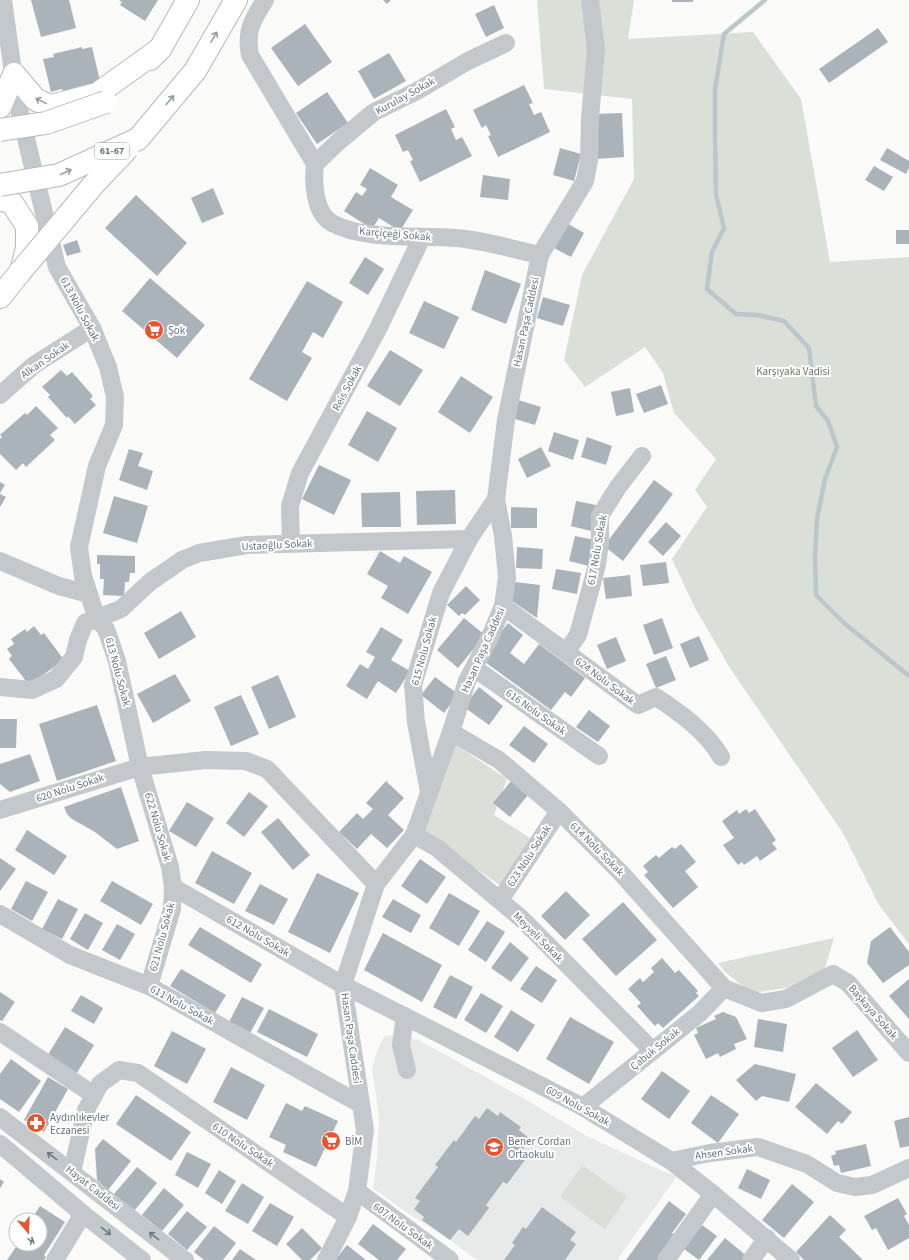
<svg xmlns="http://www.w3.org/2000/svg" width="909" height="1260" viewBox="0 0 909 1260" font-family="'Source Sans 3',sans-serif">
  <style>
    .built { fill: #e8e9e9 }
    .green { fill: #dadfd7 }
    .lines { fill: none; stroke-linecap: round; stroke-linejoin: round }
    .stream { stroke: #bbc7cb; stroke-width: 4.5 }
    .building { fill: #aab3b9 }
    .major-casing { stroke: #b5babe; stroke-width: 24 }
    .minor { stroke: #c3c8cc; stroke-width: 18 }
    .major { stroke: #fff; stroke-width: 22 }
    .major-bridge-casing { stroke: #b5babe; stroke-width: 24; stroke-linecap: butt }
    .major-bridge { stroke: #fff; stroke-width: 22 }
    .oneway { stroke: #939fa8 }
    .oneway2 { stroke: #6a7a87 }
    .labels { text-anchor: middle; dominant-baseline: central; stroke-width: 4; stroke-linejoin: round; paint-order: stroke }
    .shield { fill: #fff; stroke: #939fa8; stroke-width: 1 }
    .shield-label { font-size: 10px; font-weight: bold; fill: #657683 }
    .street-label { font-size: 11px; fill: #657683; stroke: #fff }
    .poi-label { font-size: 11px; fill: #657683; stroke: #fff; text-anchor: start }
    .park-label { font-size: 11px; fill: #687a64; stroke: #fff }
  </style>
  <rect width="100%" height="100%" fill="#fafaf8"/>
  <!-- built -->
  <path class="built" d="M396 1035 419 1040 514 1093 587 1136 658 1169 677 1176 617 1260H477L444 1236 406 1212 373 1188 377 1158 379 1116 372 1070 376 1054 384 1036Z"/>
  <!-- green -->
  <g class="green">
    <path d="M537 0H634L628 39 753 32 801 99 830 262 909 257V944L879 905 843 833 730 668 694 606 672 559 707 507 695 490 716 459 674 413 663 373 645 347 585 387 564 360 582 275 634 179 632 99 544 89Z"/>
    <path d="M453 743 507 779 494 815 530 838 501 886 422 831Z"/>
    <path d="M834 938 824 971 786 988 751 993 724 971 718 963Z"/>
    <path d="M582 1165 627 1197 605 1229 560 1197Z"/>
  </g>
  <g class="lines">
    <!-- stream -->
    <path class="stream" d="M765 0 724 34 715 89V135L716 195 724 228 712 252 707 289 736 314 757 315 784 321 809 348 816 406 828 421 837 447 825 479 817 519 815 557 816 595 844 623 909 676"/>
  </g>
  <!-- building -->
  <g class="building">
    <path d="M31 0H69L76 28 41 37Z"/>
    <path d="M119 0H158L145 21 120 5 122 2Z"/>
    <path d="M383 0H391L387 4Z"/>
    <rect x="672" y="0" width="21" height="2"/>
    <path d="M494 5 504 28 486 37 475 14Z"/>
    <path d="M305 24 332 62 298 86 271 48Z"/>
    <path d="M878 28 888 42 829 83 819 69Z"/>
    <path d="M82 47V49L92 47 100 81 92 83V85L63 92 62 89 51 92 43 59 54 57 53 54Z"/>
    <path d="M389 53 406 81 374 99 358 71Z"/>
    <path d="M524 85 533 103 529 104 534 115 541 112 550 132 498 157 488 136 491 135 486 125 482 128 473 110Z"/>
    <path d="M327 92 348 123 317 144 296 113Z"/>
    <path d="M446 109 455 127 451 129 456 140 462 137 472 156 420 182 410 161 413 160 408 150 403 152 395 135Z"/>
    <path d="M622 113 624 157 596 159 594 114Z"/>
    <path d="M560 148 581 154 574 181 553 175Z"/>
    <path d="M887 148 909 161V168L906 174 880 160Z"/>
    <path d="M874 166 893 177 884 191 865 180Z"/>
    <path d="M370 168 398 185 391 197 413 210 400 231 379 218 372 229 344 211 356 192 362 196 367 189 360 185Z"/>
    <path d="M483 175 510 179 508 200 480 197Z"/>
    <path d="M213 188 224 214 202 223 191 198Z"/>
    <path d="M136 195 187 243 157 276 105 228Z"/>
    <path d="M565 222 584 233 571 257 552 247Z"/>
    <rect x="896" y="230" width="13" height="14"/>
    <path d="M77 240 81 252 67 256 63 245Z"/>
    <path d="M365 257 384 269 368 295 349 283Z"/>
    <path d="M485 270 521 284 506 324 471 310Z"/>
    <path d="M150 278 205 325 177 358 122 311Z"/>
    <path d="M307 281 343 302 323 338 313 332 302 352 312 358 287 401 249 379Z"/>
    <path d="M543 297 570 305 563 326 537 318Z"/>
    <path d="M424 301 459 317 444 349 409 333Z"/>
    <path d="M390 350 423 370 400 406 367 386Z"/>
    <path d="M61 370 67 376 72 372 93 396 90 399 96 405 75 424 68 416 67 418 48 397 50 395 42 387Z"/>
    <path d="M461 376 493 397 470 433 438 412Z"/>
    <path d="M661 385 668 404 644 413 636 394Z"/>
    <path d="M630 388 634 412 616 416 611 392Z"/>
    <path d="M518 400 541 407 535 425 512 418Z"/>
    <path d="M36 406 58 428 50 435 55 440 26 467 23 463 16 470 0 454V439L2 437 0 435 25 413 27 415Z"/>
    <path d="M367 411 397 428 378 462 348 445Z"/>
    <path d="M554 432 579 440 573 460 548 451Z"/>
    <path d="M587 437 612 446 606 465 581 457Z"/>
    <path d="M541 447 551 466 527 478 518 459Z"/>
    <path d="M129 449 143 453 138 466 153 471 147 490 119 480Z"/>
    <path d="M319 465 351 480 334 515 302 499Z"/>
    <path d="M654 480 673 494 623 561 604 546Z"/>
    <path d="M0 482 5 485 0 493Z"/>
    <path d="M455 490 456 524 417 525 416 491Z"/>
    <path d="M400 492 401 527H362L361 493Z"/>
    <path d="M0 494 6 497 0 507Z"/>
    <path d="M114 496 148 506 137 543 103 533Z"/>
    <path d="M576 501 596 505 591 531 571 526Z"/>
    <path d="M511 507 537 508V528H511Z"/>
    <path d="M666 522 681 536 663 556 648 542Z"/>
    <path d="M575 536 595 540 589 566 569 561Z"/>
    <path d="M517 547 543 549 542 569 516 568Z"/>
    <path d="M380 551 400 563 404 556 432 572 408 614 381 598 388 586 367 574Z"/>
    <path d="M97 555 135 556V573H130L129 582H125L124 596 103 595 104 579H100V564H97Z"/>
    <path d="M666 562 669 583 643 586 640 565Z"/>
    <path d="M556 569 581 573 577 594 552 589Z"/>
    <path d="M630 575 632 596 606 599 603 578Z"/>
    <path d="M515 582 540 585 537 618 512 601Z"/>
    <path d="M466 586 480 600 465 615 462 613 459 616 447 605Z"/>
    <path d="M181 611 196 637 159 659 144 633Z"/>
    <path d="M464 618 485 635 458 668 437 650Z"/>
    <path d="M662 618 673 648 654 655 643 625Z"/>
    <path d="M508 623 523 635 510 653 524 664 539 644 585 678 571 697 565 692 551 710 481 659Z"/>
    <path d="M34 626 41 635 44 633 64 660 29 685 9 659 12 656 7 649 14 644 11 639 25 629 27 632Z"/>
    <path d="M381 627 403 640 391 660 410 671 396 693 378 681 367 699 346 686 360 664 368 669 375 657 366 652Z"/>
    <path d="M699 636 709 660 690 668 680 644Z"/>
    <path d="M616 637 626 661 607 669 597 645Z"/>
    <path d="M666 656 676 680 656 688 646 664Z"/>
    <path d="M175 674 191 701 153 723 137 694Z"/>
    <path d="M278 675 296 717 269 729 251 687Z"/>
    <path d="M435 677 458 694 444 713 421 695Z"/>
    <path d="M479 687 503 706 489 725 464 707Z"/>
    <path d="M241 695 259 734 231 746 214 707Z"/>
    <path d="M97 705 116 761 57 781 39 724Z"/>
    <path d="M589 710 610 726 598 742 576 727Z"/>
    <path d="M0 719H17L16 748H0Z"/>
    <path d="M524 726 548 744 534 763 509 745Z"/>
    <path d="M30 754 40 781 10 792 0 784V764Z"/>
    <path d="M386 781 404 798 388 815 404 830 387 848 371 834 357 849 339 832 357 813 363 819 373 809 366 803Z"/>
    <path d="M511 781 528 795 510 817 493 803Z"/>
    <path d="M121 787 139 841 117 849 95 832 72 819 67 814 64 807Z"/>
    <path d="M249 792 268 806 244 837 226 823Z"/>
    <path d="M187 802 214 818 196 847 169 831Z"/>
    <path d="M746 809 749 813 755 809 776 840 772 843 777 849 760 861 757 856 744 865 742 862 738 865 723 845 734 838 722 821 737 810 739 814Z"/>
    <path d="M278 818 310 855 293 870 261 832Z"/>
    <path d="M27 830 67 856 54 875 15 850Z"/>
    <path d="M681 844 696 862 685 871 698 887 673 908 644 875 648 872 643 866 656 855 659 858 672 847 675 849Z"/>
    <path d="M212 851 252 873 234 904 195 883Z"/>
    <path d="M0 858 16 869 0 891Z"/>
    <path d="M420 859 446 877 427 904 401 886Z"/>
    <path d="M317 873 359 893 330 953 288 932Z"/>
    <path d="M26 881 48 892 32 921 11 909Z"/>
    <path d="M112 881 153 904 141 925 100 901Z"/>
    <path d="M260 884 288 899 274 925 245 911Z"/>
    <path d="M566 891 590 915 565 940 541 916Z"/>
    <path d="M449 893 480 911 459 946 429 928Z"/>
    <path d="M58 899 78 909 62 939 42 929Z"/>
    <path d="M393 899 421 915 411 933 382 917Z"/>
    <path d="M623 902 657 940 616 976 582 939Z"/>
    <path d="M85 913 103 923 88 950 70 939Z"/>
    <path d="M487 921 505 932 486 962 468 950Z"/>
    <path d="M117 924 135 934 120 960 102 950Z"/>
    <path d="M200 927 262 964 251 983 188 945Z"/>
    <path d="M890 927 909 952V965L883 983 867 963 871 941Z"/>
    <path d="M383 933 442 965 422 1002 364 970Z"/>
    <path d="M510 942 529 958 511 982 491 968Z"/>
    <path d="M662 958 675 973 679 970 698 991 696 993 699 996 663 1028 658 1023 655 1026 637 1006 641 1003 628 989 640 978 643 982 654 972 651 968Z"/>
    <path d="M536 966 557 980 542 1003 520 989Z"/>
    <path d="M181 969 226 995 215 1013 170 986Z"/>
    <path d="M450 975 473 987 456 1019 433 1007Z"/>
    <path d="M909 979V1019L889 996Z"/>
    <path d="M0 992 15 1002 2 1021 0 1020Z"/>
    <path d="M481 993 503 1006 486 1033 464 1020Z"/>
    <path d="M81 995 103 1008 94 1024 71 1011Z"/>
    <path d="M242 997 264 1008 250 1033 229 1022Z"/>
    <path d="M269 1009 318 1034 307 1057 257 1032Z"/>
    <path d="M511 1010 535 1025 518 1052 494 1037Z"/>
    <path d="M723 1012 736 1017 747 1039 734 1044 736 1049 720 1057 718 1053 706 1059 694 1035 698 1033 696 1028 716 1019 714 1016Z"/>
    <path d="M570 1017 614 1042 589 1084 546 1059Z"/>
    <path d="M758 1019 787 1024 783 1052 754 1047Z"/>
    <path d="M65 1027 94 1045 75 1076 46 1058Z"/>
    <path d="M857 1030 878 1060 853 1077 832 1048Z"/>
    <path d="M172 1031 206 1049 187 1084 154 1066Z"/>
    <path d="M11 1059 41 1081 19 1112 0 1099V1074Z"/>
    <path d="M755 1064 796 1074 789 1102 762 1096 756 1101 736 1080Z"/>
    <path d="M231 1067 265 1085 247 1120 213 1102Z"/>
    <path d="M662 1071 690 1091 669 1119 641 1099Z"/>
    <path d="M48 1077 68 1089 44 1132 24 1120Z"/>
    <path d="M816 1083 852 1112 842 1124 838 1121 827 1134 795 1107Z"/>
    <path d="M136 1095 191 1132 171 1161 116 1124Z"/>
    <path d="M711 1095 739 1114 718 1143 691 1123Z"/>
    <path d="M286 1103 302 1111 305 1106 338 1121 316 1167 283 1152 286 1145 269 1137Z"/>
    <path d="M487 1108 498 1116 500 1112 521 1127 519 1130 530 1139 522 1151 528 1156 507 1184 503 1182 486 1205 489 1208 468 1236 459 1229 450 1240 422 1220 424 1217 414 1209 420 1201 415 1198 438 1167 435 1165 454 1140 456 1142 475 1116 479 1119Z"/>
    <path d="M909 1117V1146L900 1148 894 1121Z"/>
    <path d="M103 1139 131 1161 108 1190 97 1180 95 1149Z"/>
    <path d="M866 1144 871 1166 841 1173 839 1165 834 1166 831 1156 836 1154 835 1151Z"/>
    <path d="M187 1152 211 1164 198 1188 175 1175Z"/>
    <path d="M137 1167 157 1183 134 1211 114 1194Z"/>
    <path d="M747 1169 770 1180 761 1199 738 1188Z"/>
    <path d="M219 1170 236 1181 222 1204 205 1193Z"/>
    <path d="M0 1179 4 1182 0 1188Z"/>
    <path d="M242 1183 264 1197 248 1224 225 1211Z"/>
    <path d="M792 1184 814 1202 784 1238 762 1220Z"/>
    <path d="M164 1188 184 1205 162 1231 142 1215Z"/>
    <path d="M898 1198 907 1214 904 1216 909 1225V1238L888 1250 876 1228 872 1230 864 1216Z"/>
    <path d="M669 1201 686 1214 672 1233 675 1235 657 1260H626Z"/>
    <path d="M270 1203 294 1217 277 1246 252 1231Z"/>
    <path d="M40 1206 65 1222 44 1255 46 1257 44 1260H7L18 1244H40V1220H31Z"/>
    <path d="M542 1207 576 1232 570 1240 576 1244 565 1260H504L515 1245 512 1243 523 1227 526 1229Z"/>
    <path d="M187 1211 207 1227 187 1250 168 1234Z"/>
    <path d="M830 1215 846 1230 839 1237 863 1260H804L796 1252Z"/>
    <path d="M373 1224 406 1249 397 1260H379L358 1244Z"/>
    <path d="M702 1225 717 1236 699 1260 684 1249Z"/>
    <path d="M214 1226 236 1243 223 1260H204L194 1252Z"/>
    <path d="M302 1228 322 1248 310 1260H302L286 1244Z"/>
    <path d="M725 1238 748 1257 746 1260H707Z"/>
    <path d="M347 1245 366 1260H335Z"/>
    <path d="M240 1249 256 1260H232Z"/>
  </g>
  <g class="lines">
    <!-- major casing -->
    <g class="major-casing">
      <g id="major">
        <path d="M150 59 160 49 188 0"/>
        <path d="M195 71 236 0"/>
        <path d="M0 107 14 74 36 100 51 106 97 94 160 49"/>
        <path d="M0 199 12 203 27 226V248L21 271 0 297"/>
      </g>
    </g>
    <!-- minor -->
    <g class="minor">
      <path d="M3 0 17 101 57 267 92 328 108 367 115 397 114 425 97 466 79 547 83 576 97 619 106 629 117 661 140 767 170 867 173 887 172 909 149 986"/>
      <path d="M265 0C253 19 245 31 250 55L315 164C313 182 314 213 332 223 367 242 425 234 465 239 490 242 515 250 540 255"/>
      <path d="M315 164 338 142 374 112 417 91 468 61 506 43"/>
      <path d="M0 395 34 365 92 328"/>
      <path d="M291 543 290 506 300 473 378 329 422 237"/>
      <path d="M0 561 59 586 89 594"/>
      <path d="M503 606 638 705 656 697C679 712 707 732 721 757"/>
      <path d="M566 652 578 635 597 565 600 543V516L618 487 642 456"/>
      <path d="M474 668 599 756"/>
      <path d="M0 687 32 690 56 679 74 657 78 640 85 623 121 609 150 582 182 560 199 553 247 545 469 539 496 499"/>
      <path d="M451 732 499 760 559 811 621 873 724 988 761 1003 786 999 833 974 848 983 909 1053"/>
      <path d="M429 792 416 722 413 685 441 593 469 539"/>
      <path d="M0 810 140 767 205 760 246 761 267 769 376 884"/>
      <path d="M414 835 437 848 522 919 652 1050"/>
      <path d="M173 887 343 985 583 1107 671 1161 713 1194 791 1260"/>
      <path d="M500 900 559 811"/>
      <path d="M0 914 70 955 149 986 360 1104"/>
      <path d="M405 1016 401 1045 407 1070"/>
      <path d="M0 1032 94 1095"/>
      <path d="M583 1107 700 1013 724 988"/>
      <path d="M0 1117 185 1260"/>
      <path d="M0 1144 83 1214 142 1260"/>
      <path d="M671 1161 710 1153 758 1147 807 1164 837 1183 855 1187 872 1185 909 1168"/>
      <path d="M72 1172 86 1110 100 1084 119 1070 138 1073 348 1217"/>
      <path d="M357 1191 450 1260"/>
      <path d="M55 1260 83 1214"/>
      <path d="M326 1260 348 1217 357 1191 365 1130 343 985 376 884 414 835 451 732 467 681 490 637 503 606 507 577 503 536 496 499 506 420 540 255 585 181 589 160 590 118 596 49 590 0"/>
      <path d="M666 1260 713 1194"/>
      <path d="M751 1260 767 1238"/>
    </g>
    <!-- major -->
    <use href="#major" class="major"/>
    <!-- major-bridge casing -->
    <g class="major-bridge-casing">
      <g id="major-bridge">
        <path d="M0 130 46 123 106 102"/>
        <path d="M0 185 59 175 138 139 195 71"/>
        <path d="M21 271 94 184 128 148"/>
      </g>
    </g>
    <!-- major-bridge -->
    <use href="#major-bridge" class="major-bridge"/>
  </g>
  <!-- one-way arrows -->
  <defs><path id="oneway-shaft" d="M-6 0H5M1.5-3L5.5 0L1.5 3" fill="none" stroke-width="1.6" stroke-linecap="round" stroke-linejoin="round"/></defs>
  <g class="oneway">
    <use href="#oneway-shaft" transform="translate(214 37) rotate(-60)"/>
    <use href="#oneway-shaft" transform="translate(170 100) rotate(-50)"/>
    <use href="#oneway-shaft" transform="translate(41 101) rotate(-154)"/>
    <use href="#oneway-shaft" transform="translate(66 172) rotate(-24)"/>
  </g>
  <g class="oneway2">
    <use href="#oneway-shaft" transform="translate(52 1156) rotate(-143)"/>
    <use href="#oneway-shaft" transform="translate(106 1231) rotate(38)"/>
    <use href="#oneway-shaft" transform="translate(154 1236) rotate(-142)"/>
  </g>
  <!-- icons -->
  <defs>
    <g id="supermarket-disc" transform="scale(1)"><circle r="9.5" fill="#e4572e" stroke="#fff"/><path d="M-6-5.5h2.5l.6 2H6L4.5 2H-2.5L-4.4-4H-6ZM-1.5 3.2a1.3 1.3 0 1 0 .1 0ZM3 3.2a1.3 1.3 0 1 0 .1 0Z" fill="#fff"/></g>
    <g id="pharmacy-disc" transform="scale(1)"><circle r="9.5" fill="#e4572e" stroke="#fff"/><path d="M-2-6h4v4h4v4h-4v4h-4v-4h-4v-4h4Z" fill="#fff"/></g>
    <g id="school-disc" transform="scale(1)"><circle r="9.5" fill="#e4572e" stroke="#fff"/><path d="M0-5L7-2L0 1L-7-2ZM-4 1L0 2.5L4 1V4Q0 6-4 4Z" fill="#fff"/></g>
  </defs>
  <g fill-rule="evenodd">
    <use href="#supermarket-disc" x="154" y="330"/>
    <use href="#pharmacy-disc" x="36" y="1123"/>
    <use href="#supermarket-disc" x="331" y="1141"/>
    <use href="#school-disc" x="494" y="1147"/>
  </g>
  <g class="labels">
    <!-- shield labels -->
    <rect class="shield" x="95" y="143" width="34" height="16" rx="3"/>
    <g class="shield-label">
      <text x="112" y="151">61-67</text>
    </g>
    <!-- street labels -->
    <g class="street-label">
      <text transform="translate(405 96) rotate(-29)">Kurulay Sokak</text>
      <text transform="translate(395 234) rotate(5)">Karçiçeği Sokak</text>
      <text transform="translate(80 309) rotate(62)">613 Nolu Sokak</text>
      <text transform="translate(526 322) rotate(-78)">Hasan Paşa Caddesi</text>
      <text transform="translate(45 360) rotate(-35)">Alkan Sokak</text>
      <text transform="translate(347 388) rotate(-62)">Reis Sokak</text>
      <text transform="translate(277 545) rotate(-3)">Ustaoğlu Sokak</text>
      <text transform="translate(597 550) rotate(-80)">617 Nolu Sokak</text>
      <text transform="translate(483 650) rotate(-66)">Hasan Paşa Caddesi</text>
      <text transform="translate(424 651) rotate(-75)">615 Nolu Sokak</text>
      <text transform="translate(118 672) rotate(75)">613 Nolu Sokak</text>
      <text transform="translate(605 681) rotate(37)">624 Nolu Sokak</text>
      <text transform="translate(536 712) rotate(35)">616 Nolu Sokak</text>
      <text transform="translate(70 788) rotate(-18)">620 Nolu Sokak</text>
      <text transform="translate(158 827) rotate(74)">622 Nolu Sokak</text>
      <text transform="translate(597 849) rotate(45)">614 Nolu Sokak</text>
      <text transform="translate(529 856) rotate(-57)">623 Nolu Sokak</text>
      <text transform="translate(258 936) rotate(30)">612 Nolu Sokak</text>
      <text transform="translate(162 937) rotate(-75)">621 Nolu Sokak</text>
      <text transform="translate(538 937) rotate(45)">Meyveli Sokak</text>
      <text transform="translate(182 1005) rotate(29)">611 Nolu Sokak</text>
      <text transform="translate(873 1012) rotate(49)">Başkaya Sokak</text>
      <text transform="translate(351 1038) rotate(82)">Hasan Paşa Caddesi</text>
      <text transform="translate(655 1049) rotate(-39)">Çabuk Sokak</text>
      <text transform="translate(578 1106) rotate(29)">609 Nolu Sokak</text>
      <text transform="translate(243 1145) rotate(34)">610 Nolu Sokak</text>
      <text transform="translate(724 1152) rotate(-8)">Ahsen Sokak</text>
      <text transform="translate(93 1188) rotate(38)">Hayat Caddesi</text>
      <text transform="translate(403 1226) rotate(36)">607 Nolu Sokak</text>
    </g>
    <!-- poi labels -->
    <g class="poi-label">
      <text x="168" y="330">Şok</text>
      <text x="50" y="1117">Aydınlıkevler<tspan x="50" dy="13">Eczanesi</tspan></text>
      <text x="345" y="1141">BİM</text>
      <text x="508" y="1141">Bener Cordan<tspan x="508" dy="13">Ortaokulu</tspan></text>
    </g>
    <!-- park labels -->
    <g class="park-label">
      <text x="793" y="371">Karşıyaka Vadisi</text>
    </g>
  </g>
  <!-- north arrow -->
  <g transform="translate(28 1232) rotate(161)"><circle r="19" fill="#ffffff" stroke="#c1c8cd"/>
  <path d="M0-3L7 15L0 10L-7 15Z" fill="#e4572e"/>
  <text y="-6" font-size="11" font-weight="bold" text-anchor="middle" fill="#657683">K</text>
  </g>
</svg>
